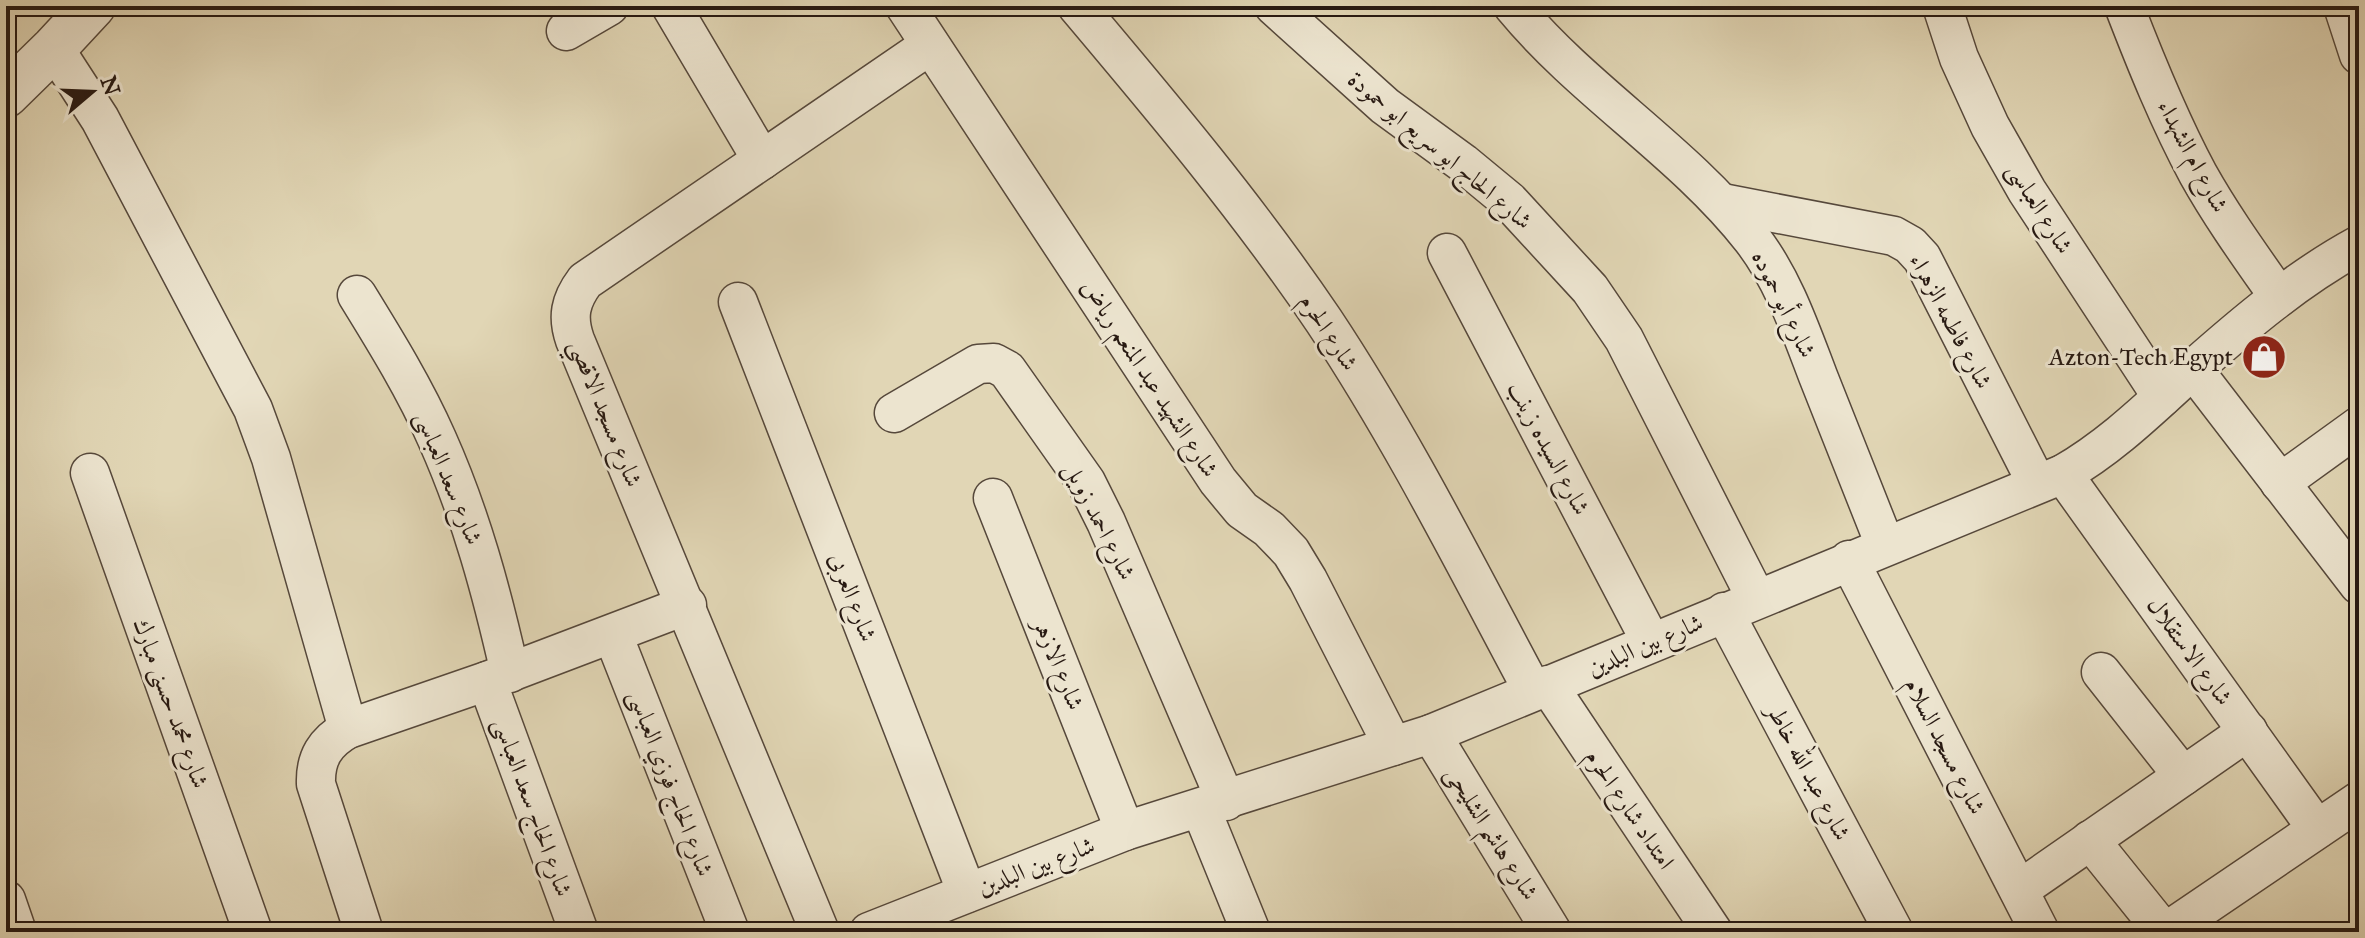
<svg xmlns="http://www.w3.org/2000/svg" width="2365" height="938" viewBox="0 0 2365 938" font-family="'IM FELL Great Primer',Amiri,serif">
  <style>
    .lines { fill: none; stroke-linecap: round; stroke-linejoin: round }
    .minor-casing { stroke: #56483b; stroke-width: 41 }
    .tertiary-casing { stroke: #56483b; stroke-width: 47 }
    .minor { stroke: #ece4cf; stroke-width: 38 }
    .tertiary { stroke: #ece4cf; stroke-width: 44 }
    .labels { text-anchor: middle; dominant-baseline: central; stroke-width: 6; stroke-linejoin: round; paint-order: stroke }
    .street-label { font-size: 24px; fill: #271912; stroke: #ece4cf }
    .poi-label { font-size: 24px; fill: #271912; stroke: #ece4cf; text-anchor: end }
  </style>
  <rect width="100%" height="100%" fill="#e1d6b5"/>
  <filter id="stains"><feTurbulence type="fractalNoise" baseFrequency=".0025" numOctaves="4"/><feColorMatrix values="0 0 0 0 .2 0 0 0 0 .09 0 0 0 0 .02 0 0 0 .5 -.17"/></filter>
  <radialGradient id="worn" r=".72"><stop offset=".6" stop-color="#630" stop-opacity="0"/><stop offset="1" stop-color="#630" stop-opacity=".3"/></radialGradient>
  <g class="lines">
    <!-- minor casing -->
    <g class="minor-casing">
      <g id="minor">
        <path d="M671 6 762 160"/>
        <path d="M905 6 1218 481 1242 510 1269 529 1291 552 1308 580 1393 746"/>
        <path d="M1077 6C1163 108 1249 210 1324 321 1403 440 1466 566 1533 691"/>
        <path d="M1274 6 1385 106 1463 163 1509 201 1590 289 1624 339 1756 598"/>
        <path d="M1513 6C1584 92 1683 151 1752 239 1783 279 1800 329 1818 376 1840 432 1863 489 1885 545"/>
        <path d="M1942 6 1959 58 1990 126 2027 191 2162 397"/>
        <path d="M2124 6C2146 63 2169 120 2198 174 2222 217 2251 257 2279 297"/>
        <path d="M2343 6 2359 55"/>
        <path d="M566 31 609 6"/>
        <path d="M54 48 100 119 253 409 271 458 348 729"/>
        <path d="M1722 203 1894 236 1910 245 1922 258 2037 484"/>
        <path d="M1447 253 1651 642"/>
        <path d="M357 295C386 342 415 389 437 439 471 515 492 593 510 673"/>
        <path d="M738 302 967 893"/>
        <path d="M2193 369 2359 585"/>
        <path d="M894 413 978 364 994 363 1007 370 1086 482 1106 522 1226 801"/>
        <path d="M90 473 253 932"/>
        <path d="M2063 474 2317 829"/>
        <path d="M2280 483 2359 426"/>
        <path d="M993 498 1125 831"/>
        <path d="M1849 560 2040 932"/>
        <path d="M1724 612 1894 932"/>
        <path d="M613 635 730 932"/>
        <path d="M2101 672 2183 776"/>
        <path d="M487 681 579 932"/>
        <path d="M1548 685 1713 932"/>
        <path d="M1431 734 1552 932"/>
        <path d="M1201 809 1251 932"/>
        <path d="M2090 840 2164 932"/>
        <path d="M2019 890 2248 731"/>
        <path d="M6 900 17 932"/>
        <path d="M364 932 316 784C315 758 325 742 348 729L487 681 687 605"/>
        <path d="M820 932 575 340C567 317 570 301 585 281L930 45"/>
        <path d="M869 932 1125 831 1431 734 2063 474C2112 446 2151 407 2192 370 2244 324 2298 278 2359 245"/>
        <path d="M2166 932 2359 801"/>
      </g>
    </g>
    <!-- tertiary casing -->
    <g class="tertiary-casing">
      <path id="tertiary" d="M6 95 54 48 93 6"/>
    </g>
    <!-- minor -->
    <use href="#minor" class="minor"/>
    <!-- tertiary -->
    <use href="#tertiary" class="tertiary"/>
  </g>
  <!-- icons -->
  <defs>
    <g id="shop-disc" transform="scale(2.3)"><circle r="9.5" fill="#8f2418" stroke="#ece4cf"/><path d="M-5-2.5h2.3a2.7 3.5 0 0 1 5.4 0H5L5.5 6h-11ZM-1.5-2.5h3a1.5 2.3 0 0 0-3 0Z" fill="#fff"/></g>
  </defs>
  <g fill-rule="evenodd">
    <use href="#shop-disc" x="2264" y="357"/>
  </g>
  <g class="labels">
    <!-- street labels -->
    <g class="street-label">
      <text transform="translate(1440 150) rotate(40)">شارع الحاج ابو سريع ابو حمودة</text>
      <text transform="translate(2193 156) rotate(62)">شارع ام الشهداء</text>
      <text transform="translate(2040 208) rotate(58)">شارع العباسى</text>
      <text transform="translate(1784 304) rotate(64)">شارع أبو حموده</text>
      <text transform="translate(1951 321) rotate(62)">شارع فاطمه الزهراء</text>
      <text transform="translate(1329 332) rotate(57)">شارع الحرم</text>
      <text transform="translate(1150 378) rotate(57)">شارع الشهيد عبد المنعم رياض</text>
      <text transform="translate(606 413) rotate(68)">شارع مسجد الاقصي</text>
      <text transform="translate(1549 448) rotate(62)">شارع السيده زينب</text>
      <text transform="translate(449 478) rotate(68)">شارع سعد العباسى</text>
      <text transform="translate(1100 521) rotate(63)">شارع احمد زويل</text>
      <text transform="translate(853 597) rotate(69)">شارع العربى</text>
      <text transform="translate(1645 645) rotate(-23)">شارع بين البلدين</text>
      <text transform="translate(2190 651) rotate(54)">شارع الاستقلال</text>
      <text transform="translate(1059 664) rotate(68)">شارع الازهر</text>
      <text transform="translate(171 703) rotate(70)">شارع محمد حسنى مبارك</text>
      <text transform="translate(1945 746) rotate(63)">شارع مسجد السلام</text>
      <text transform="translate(1809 772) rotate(62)">شارع عبد الله خاطر</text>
      <text transform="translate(671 783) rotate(69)">شارع الحاج فوزي العباسى</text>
      <text transform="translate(533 807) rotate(70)">شارع الحاج سعد العباسى</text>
      <text transform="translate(1630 809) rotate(56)">امتداد شارع الحرم</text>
      <text transform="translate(1492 833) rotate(58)">شارع هاشم الشليحى</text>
      <text transform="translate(1036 866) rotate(-21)">شارع بين البلدين</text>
    </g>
    <!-- poi labels -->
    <g class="poi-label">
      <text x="2233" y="357">Azton-Tech Egypt</text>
    </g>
  </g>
  <!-- margin -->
  <rect width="2365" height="938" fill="none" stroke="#e1d6b5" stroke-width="32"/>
  <rect x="8" y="8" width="2349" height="922" fill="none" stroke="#271912" stroke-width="4"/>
  <rect x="16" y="16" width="2333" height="906" fill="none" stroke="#271912" stroke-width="2"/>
  <!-- north arrow -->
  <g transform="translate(92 92) rotate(71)" stroke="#ece4cf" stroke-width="6" paint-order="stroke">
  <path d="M0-6L14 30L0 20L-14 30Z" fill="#271912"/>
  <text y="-12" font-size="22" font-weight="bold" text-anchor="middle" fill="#271912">N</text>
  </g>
  <rect width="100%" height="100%" filter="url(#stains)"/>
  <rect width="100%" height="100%" fill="url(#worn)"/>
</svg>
